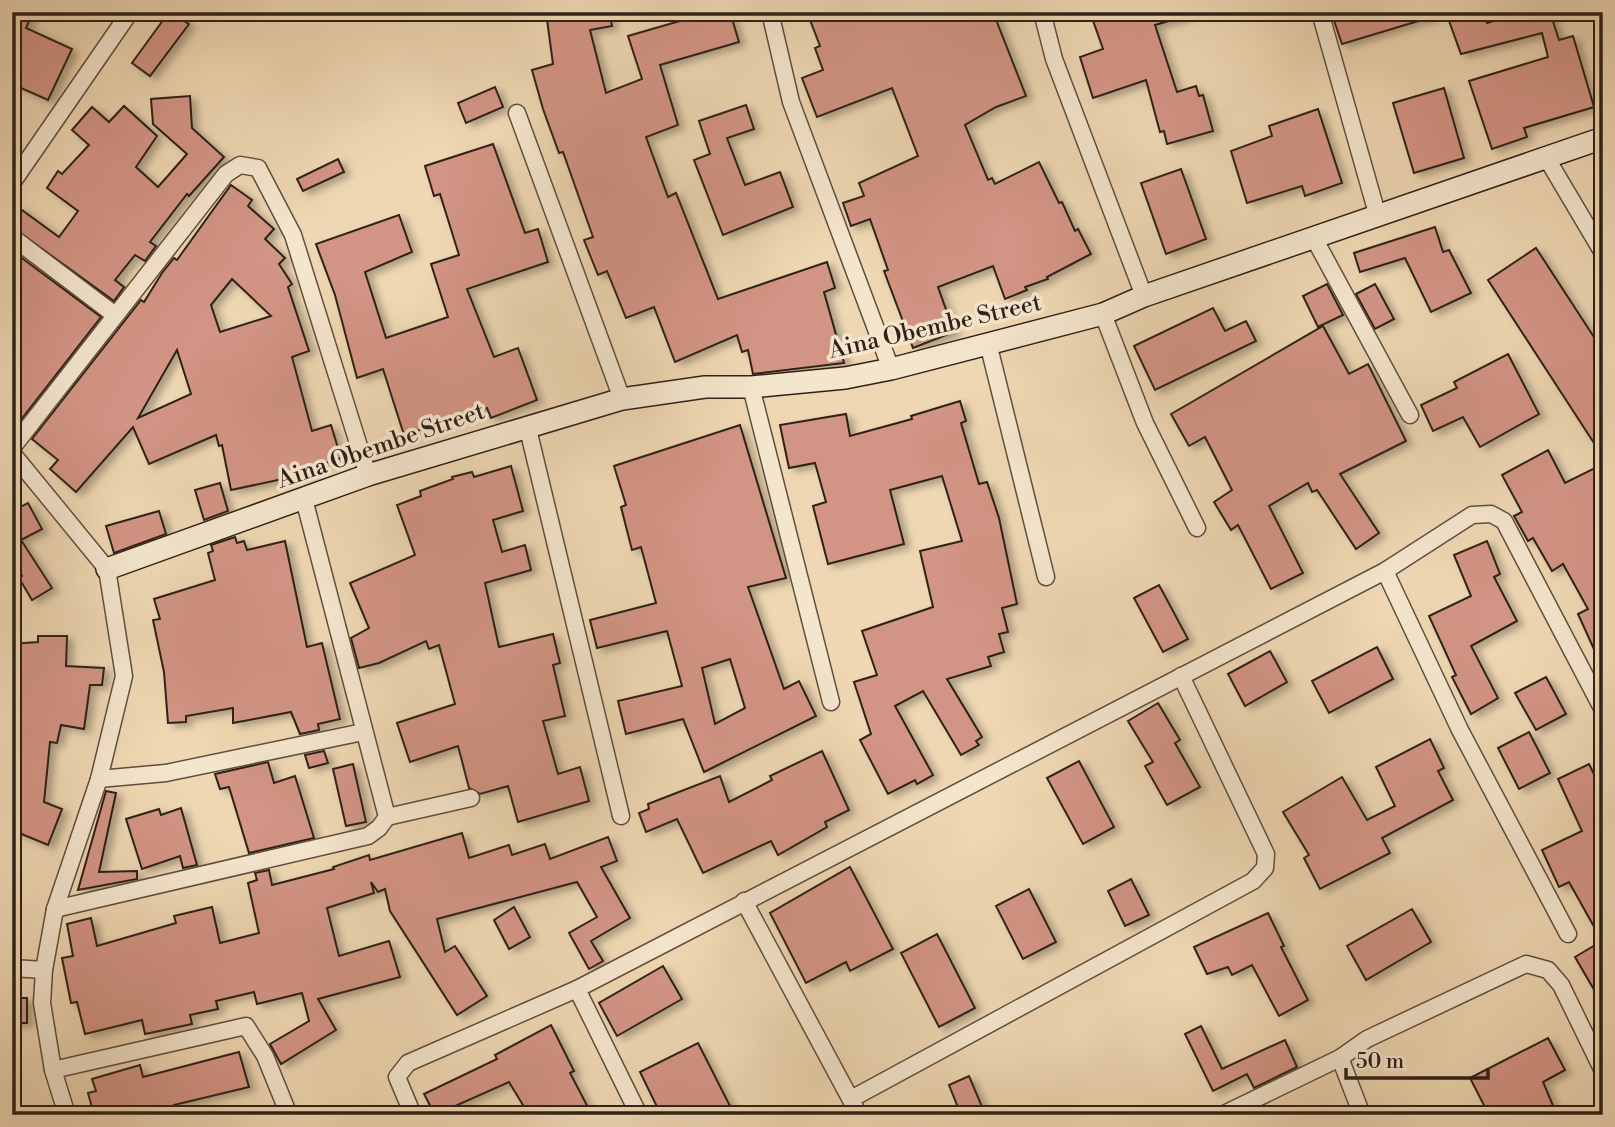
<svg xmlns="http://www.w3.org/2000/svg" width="1615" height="1127" viewBox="0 0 1615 1127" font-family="'Libre Bodoni',serif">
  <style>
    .building { fill: #d29484; stroke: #2f2119; stroke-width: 2; fill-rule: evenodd; filter: url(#shadow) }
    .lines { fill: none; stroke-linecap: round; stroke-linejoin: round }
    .street-casing { stroke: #5f4e3f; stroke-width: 19 }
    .secondary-casing { stroke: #2f2119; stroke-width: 24 }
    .street { stroke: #f4e5cd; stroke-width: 16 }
    .secondary { stroke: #f4e5cd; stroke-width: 21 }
    .labels { text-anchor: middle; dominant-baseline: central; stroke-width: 7; stroke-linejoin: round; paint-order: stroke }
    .street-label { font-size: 24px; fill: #2f2119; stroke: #f4e5cd }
  </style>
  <defs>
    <filter id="shadow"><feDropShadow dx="6" dy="3.5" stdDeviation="3.5" flood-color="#0004"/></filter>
  </defs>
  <rect width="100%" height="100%" fill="#eed7b2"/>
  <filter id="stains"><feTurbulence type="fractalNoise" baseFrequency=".00286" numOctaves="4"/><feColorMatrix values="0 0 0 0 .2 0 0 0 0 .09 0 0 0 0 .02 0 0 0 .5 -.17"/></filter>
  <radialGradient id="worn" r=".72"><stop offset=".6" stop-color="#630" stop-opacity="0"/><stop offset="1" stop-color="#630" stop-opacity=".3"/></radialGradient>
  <!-- building -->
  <g class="building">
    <path d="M12 12H33L26 28 72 49 48 100 12 84Z"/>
    <path d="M169 12 189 24 150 76 132 63Z"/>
    <path d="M546 12H609L612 26 590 30 606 93 642 79 628 36 711 12H730L739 42 660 65 678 125 646 137 668 197 676 193 718 299 827 262 835 288 824 292 844 363 753 374 748 350 742 352 737 335 675 362 654 307 626 318 607 271 598 275 584 240 593 237 563 152 559 153 543 109 532 70 553 64Z"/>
    <path d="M807 12H993L1026 96 996 107 965 125 988 180 992 178 995 184 1039 162 1059 203 1062 202 1075 231 1078 229 1091 254 1047 277 1048 279 1025 287 1027 290 1005 299 993 266 938 287 954 332 913 348 884 271 888 270 870 219 851 226 843 203 864 196 859 183 918 156 892 88 817 117 802 78 823 70 815 48 820 46Z"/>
    <path d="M1090 12H1186V16L1155 25 1177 92 1196 86 1199 96 1203 95 1213 131 1167 144 1164 131 1160 132 1146 80 1093 98 1080 57 1103 49Z"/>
    <path d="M1331 12H1434L1435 16 1342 44Z"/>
    <path d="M1482 12 1487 23 1523 12H1550L1559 40 1573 36 1594 107 1524 128 1527 137 1492 149 1469 81 1548 57 1542 33 1461 54 1449 21Z"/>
    <path d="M495 87 503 107 466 123 458 103Z"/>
    <path d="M1444 88 1464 158 1414 173 1393 103Z"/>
    <path d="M190 96 192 128 224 157 189 196 187 194 150 242 156 246 145 261 135 255 115 280 124 287 114 301 12 227V217L19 208 59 237 78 211 47 188 58 171 62 174 89 145 72 130 92 107 109 122 124 106 157 136 136 167 158 187 187 154 153 124 151 99Z"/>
    <path d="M746 105 754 129 727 138 745 185 780 172 793 207 723 235 694 160 710 154 699 121Z"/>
    <path d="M1318 109 1342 183 1305 196 1302 186 1247 203 1231 151 1272 136 1269 126Z"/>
    <path d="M493 144 525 233 538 229 548 262 467 289 494 357 518 348 537 400 491 418 487 408 404 435 383 369 357 378 335 295 316 244 399 215 412 252 365 272 386 338 448 317 431 264 459 255 440 194 434 196 425 166Z"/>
    <path d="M338 159 344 172 303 191 297 179Z"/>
    <path d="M1181 169 1206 239 1166 254 1141 183Z"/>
    <path d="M231 185 252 200 248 206 274 229 265 239 285 258 279 264 292 284 288 287 309 351 292 357 312 431 331 425 341 458 314 467 315 472 231 490 222 445 219 446 216 435 149 464 133 427 76 492 50 469 58 460 32 439 141 300 144 302 162 273 174 258 177 260ZM232 279 271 316 220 332 211 305ZM177 350 191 394 138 418Z"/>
    <path d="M1435 227 1443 252 1449 250 1471 293 1431 312 1405 258 1360 272 1354 253Z"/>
    <path d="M1536 248 1603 351V457L1488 280Z"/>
    <path d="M15 253 101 317 16 426 12 423V257Z"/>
    <path d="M1327 284 1343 315 1318 327 1303 296Z"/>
    <path d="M1375 284 1394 319 1375 329 1356 294Z"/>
    <path d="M1213 308 1225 331 1246 321 1256 341 1155 390 1134 346Z"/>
    <path d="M1323 326 1349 374 1368 364 1406 441 1340 474 1379 533 1356 549 1317 490 1312 492 1308 483 1269 506 1303 573 1271 589 1238 525 1231 530 1214 502 1232 490 1205 437 1189 446 1171 414Z"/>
    <path d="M1508 354 1539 414 1480 447 1463 417 1433 431 1421 405 1457 388 1454 382Z"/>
    <path d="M960 401 966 421 961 423 979 484 987 482 999 518 1017 604 1002 608 1008 632 999 634 1004 652 988 657 991 666 947 679 982 737 976 741 979 745 961 755 923 691 895 706 933 775 917 784 915 780 888 794 860 740 871 734 854 682 877 675 862 631 933 607 920 551 962 541 942 476 890 490 904 544 828 564 813 506 826 502 815 463 789 468 780 425 846 414 850 436 912 419 911 416Z"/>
    <path d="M740 425 786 578 748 587 784 689 799 681 816 716 704 772 683 719 626 734 618 701 682 686 667 631 597 648 590 620 656 603 641 547 632 550 621 507 626 505 614 466ZM730 659 745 708 715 724 702 668Z"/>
    <path d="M1548 450 1565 483 1603 464V669L1578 614 1588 609 1563 564 1552 571 1533 538 1528 541 1514 516 1522 512 1502 475Z"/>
    <path d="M511 466 523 511 493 520 502 552 525 545 531 570 485 583 499 647 553 634 560 663 553 665 565 716 543 721 558 774 580 767 589 801 518 822 508 786 480 794 469 788 458 746 410 762 397 723 455 704 439 645 429 649 426 641 379 663 359 668 351 638 369 628 350 583 415 555 397 505 421 496 420 491 453 479 452 477 472 472 474 477Z"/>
    <path d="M220 483 228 511 204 520 195 490Z"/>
    <path d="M28 503 42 529 21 540 52 588 32 600 19 578 22 576 12 557V511Z"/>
    <path d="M159 511 166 534 114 553 106 526Z"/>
    <path d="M235 537 237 543 244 541 247 550 285 541 307 647 322 643 340 719 318 724 319 730 300 734 291 712 233 723V708L186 716V722L168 723 164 672 153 620 160 619 154 599 215 580 208 553 213 551 211 545Z"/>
    <path d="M1487 541 1500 574 1494 577 1517 621 1471 646 1498 698 1471 714 1452 677 1456 675 1429 616 1471 596 1454 555Z"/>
    <path d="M1159 585 1188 639 1163 652 1134 598Z"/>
    <path d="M38 636H67L66 666 104 668 102 685H90L84 729 61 725 57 743 50 742 44 802 62 809 48 845 12 830V644L38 642Z"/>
    <path d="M1377 647 1393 679 1329 713 1312 681Z"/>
    <path d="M1270 651 1287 682 1245 706 1228 674Z"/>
    <path d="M1546 677 1566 714 1536 730 1515 693Z"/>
    <path d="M1158 703 1180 740 1175 743 1200 787 1167 805 1145 766 1153 762 1128 721Z"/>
    <path d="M1529 732 1550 773 1519 789 1498 748Z"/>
    <path d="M1430 739 1444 768 1438 771 1453 800 1382 838 1390 853 1320 889 1304 858 1309 855 1283 812 1342 777 1367 820 1395 806 1376 767Z"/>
    <path d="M324 751 328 763 309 768 305 755Z"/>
    <path d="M822 751 849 810 825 822 827 827 778 855 771 841 703 873 677 819 646 832 639 813 649 809 648 804 720 776 729 802 772 780 770 776Z"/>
    <path d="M1079 761 1114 827 1083 844 1047 778Z"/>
    <path d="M268 762 274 783 295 776 314 838 249 853 229 787 220 789 215 774Z"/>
    <path d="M353 764 366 822 346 826 333 769Z"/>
    <path d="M1589 764 1603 793V1005L1575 957 1602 941 1569 882 1559 887 1542 850 1582 831 1558 779Z"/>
    <path d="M106 791 116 793 99 872 137 871V879L78 890Z"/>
    <path d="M181 808 197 865 183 868 180 856 142 869 126 819 159 809 161 815Z"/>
    <path d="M462 833 469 858 509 845 512 855 545 844 550 859 608 837 617 861 601 867 630 918 591 941 603 961 589 969 569 933 597 917 577 882 437 919 445 952 455 946 487 996 457 1015 390 911 385 889 378 892 371 882 374 893 327 908 339 956 389 941 400 977 318 999 336 1030 281 1064 270 1044 309 1021 302 993 257 1004 254 992 216 1001 218 1009 190 1015 192 1024 145 1034 142 1020 85 1034 77 1002 71 1003 62 958 73 956 67 924 91 918 97 946 176 923 174 916 212 907 220 943 259 933 248 883 257 880 255 873 269 870 272 885 334 869 333 867 369 855 370 860Z"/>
    <path d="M850 867 893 949 850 971 846 962 806 983 770 913Z"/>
    <path d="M1131 879 1149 915 1125 926 1108 891Z"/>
    <path d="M1029 889 1056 942 1023 959 996 906Z"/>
    <path d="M514 907 530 937 509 949 494 920Z"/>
    <path d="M1412 909 1431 942 1366 980 1347 946Z"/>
    <path d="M1268 913 1284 946 1281 947 1308 1000 1279 1016 1252 965 1232 975 1228 967 1207 974 1194 947Z"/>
    <path d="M937 934 975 1008 939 1027 901 953Z"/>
    <path d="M663 966 682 999 617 1036 599 1003Z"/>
    <rect x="12" y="998" width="15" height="25"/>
    <path d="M551 1025 574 1071 570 1073 592 1115H529L509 1082 435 1115 424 1094 497 1059 495 1055Z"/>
    <path d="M1201 1026 1222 1069 1285 1040 1297 1067 1254 1088 1247 1074 1213 1091 1185 1034Z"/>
    <path d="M1548 1038 1565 1070 1543 1082 1557 1115H1489L1470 1078Z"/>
    <path d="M698 1043 730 1106 710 1115H661L640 1072Z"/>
    <path d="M239 1052 249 1087 174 1105 176 1115H94L88 1093 96 1091 92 1079 140 1065 143 1077Z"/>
    <path d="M969 1076 983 1109 961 1115 949 1085Z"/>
  </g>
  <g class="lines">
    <!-- street casing -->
    <g class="street-casing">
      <g id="street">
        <path d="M770 12 791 102 891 369"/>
        <path d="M1042 12 1054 59 1144 296"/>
        <path d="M1320 12 1378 217"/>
        <path d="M517 113 622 399"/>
        <path d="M1546 157 1603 253"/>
        <path d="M12 183 130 12"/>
        <path d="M12 237 115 315"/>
        <path d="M1314 238 1410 415"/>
        <path d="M1103 314 1145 423 1197 528"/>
        <path d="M988 343 1046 577"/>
        <path d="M751 387 831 702"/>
        <path d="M527 425 621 816"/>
        <path d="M12 448 226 174 240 165 258 168 293 235 368 475"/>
        <path d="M12 453 107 569 124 676 99 779 55 909 44 970 42 1003 53 1070 67 1115"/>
        <path d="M1385 571 1460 730 1568 934"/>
        <path d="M99 779 166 773 363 732"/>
        <path d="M387 817 471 798"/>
        <path d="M744 901 859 1115"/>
        <path d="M55 909 368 836 379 828 387 817 304 499"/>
        <path d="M12 968 44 970"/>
        <path d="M53 1070 246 1026 265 1056 289 1115"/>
        <path d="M851 1099 1253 881 1265 868 1266 854 1181 676"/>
        <path d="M413 1115 397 1077 408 1063 577 989"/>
        <path d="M639 1115 577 989 1385 571 1472 515 1491 514 1504 521 1603 710"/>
        <path d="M1222 1115 1340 1058"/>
        <path d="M1362 1115 1340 1058 1367 1039 1526 964 1548 970 1561 985 1603 1071"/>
      </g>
    </g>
    <!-- secondary casing -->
    <g class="secondary-casing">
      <path id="secondary" d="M107 569 368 475 622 399 705 387H751L845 378 891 369 1103 314 1144 296 1603 138"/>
    </g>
    <!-- street -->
    <use href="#street" class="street"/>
    <!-- secondary -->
    <use href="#secondary" class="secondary"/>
  </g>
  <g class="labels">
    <!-- street labels -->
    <g class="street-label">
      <text transform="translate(935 327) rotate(-13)">Aina Obembe Street</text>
      <text transform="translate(381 446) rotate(-19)">Aina Obembe Street</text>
    </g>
  </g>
  <!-- margin -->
  <rect width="1615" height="1127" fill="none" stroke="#eed7b2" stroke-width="42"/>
  <rect x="14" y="14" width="1587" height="1099" fill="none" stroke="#2f2119" stroke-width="3.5"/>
  <rect x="21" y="21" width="1573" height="1085" fill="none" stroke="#2f2119" stroke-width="2"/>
  <!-- scale -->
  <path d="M1346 1068v10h142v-10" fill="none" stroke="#2f2119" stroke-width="3.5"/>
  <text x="1356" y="1068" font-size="21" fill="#2f2119" stroke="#f4e5cd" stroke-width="5" paint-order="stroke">50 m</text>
  <rect width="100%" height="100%" filter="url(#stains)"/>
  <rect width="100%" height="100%" fill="url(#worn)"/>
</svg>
